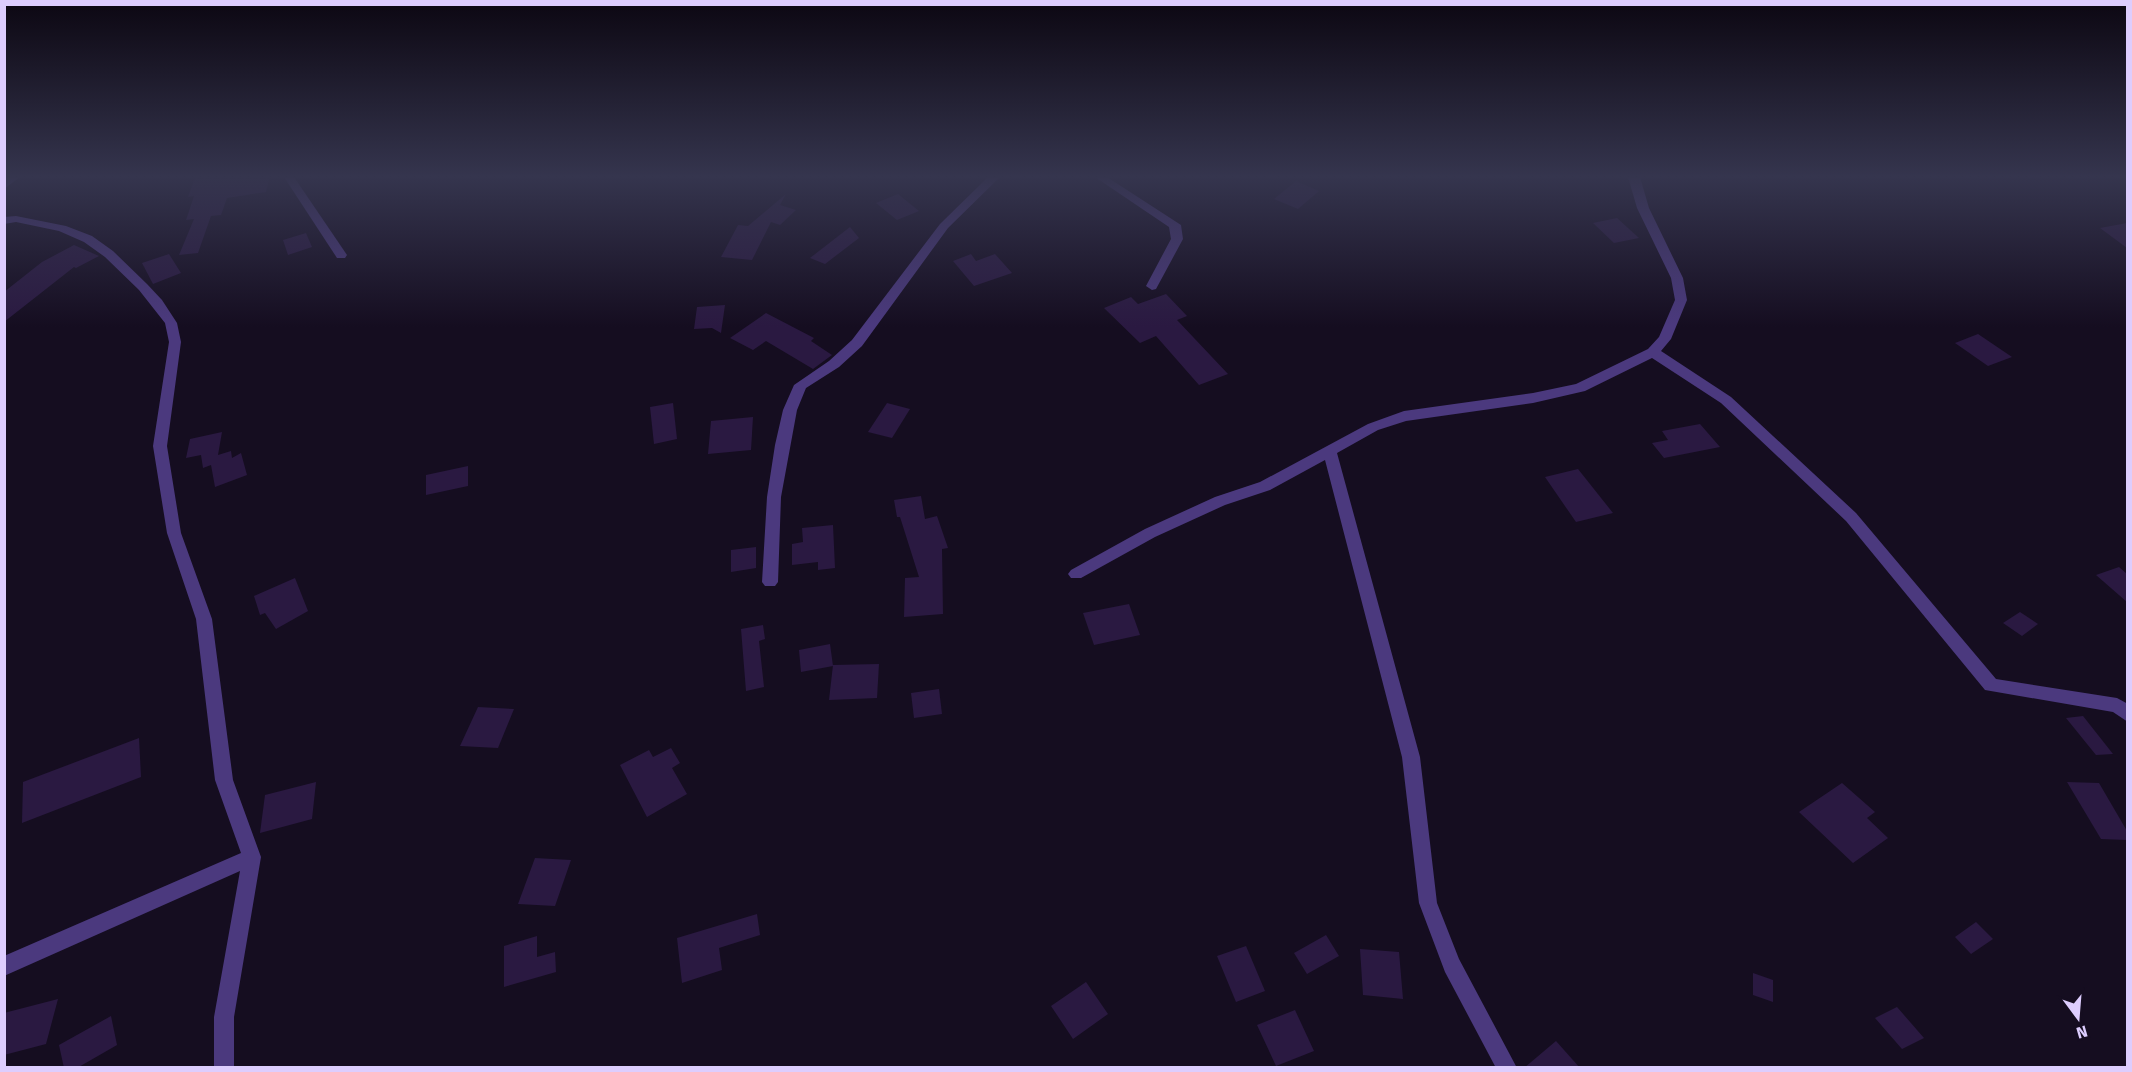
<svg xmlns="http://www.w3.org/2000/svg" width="2132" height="1072" viewBox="0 0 2132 1072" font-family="'Fira Sans',sans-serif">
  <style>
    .building { fill: #2a1941 }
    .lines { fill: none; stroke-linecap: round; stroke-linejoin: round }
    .street { fill: #4b397e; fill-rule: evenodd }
  </style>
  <rect width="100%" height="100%" fill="#150d20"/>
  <!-- building -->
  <g class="building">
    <path d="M195 177H270L266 192 227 198 221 215 211 216 198 253 179 255 194 219 186 220 194 196 188 197Z"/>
    <path d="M1296 181 1319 191 1298 209 1274 199Z"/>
    <path d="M786 194 780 205 796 210 780 225 771 222 752 260 721 257 738 225 748 226Z"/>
    <path d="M898 194 919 211 897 220 876 203Z"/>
    <path d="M1617 218 1639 238 1614 243 1593 223Z"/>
    <path d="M2127 223V248L2100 228Z"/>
    <path d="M850 227 859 238 825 264 810 258Z"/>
    <path d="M306 233 312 247 288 255 283 240Z"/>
    <path d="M74 245 99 256 76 268 74 267 4 322V292L42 262Z"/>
    <path d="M169 254 181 273 153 284 142 263Z"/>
    <path d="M971 254 976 261 995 254 1012 273 974 286 953 261Z"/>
    <path d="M1166 294 1187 316 1177 320 1228 374 1199 385 1156 336 1140 343 1104 308 1131 297 1138 304Z"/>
    <path d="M725 305 721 333 712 328 694 329 697 307Z"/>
    <path d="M766 313 814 338 811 341 832 355 813 369 766 341 753 350 730 338Z"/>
    <path d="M1978 334 2012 357 1988 366 1955 343Z"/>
    <path d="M673 403 677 439 654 444 650 407Z"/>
    <path d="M887 403 910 409 892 438 868 432Z"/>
    <path d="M753 417 751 450 708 454 711 421Z"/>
    <path d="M1700 424 1720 447 1664 458 1652 443 1668 440 1662 431Z"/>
    <path d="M222 432 218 455 231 451 232 458 241 453 247 475 215 487 211 465 203 468 201 455 186 458 190 439Z"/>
    <path d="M468 466V486L426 495V475Z"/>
    <path d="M1578 469 1613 513 1576 522 1545 477Z"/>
    <path d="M921 496 925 519 937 516 948 548 942 549 943 614 904 617 905 578 919 577 900 517H897L894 500Z"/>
    <path d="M833 525 835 568 818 570V562L792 565V544L803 542 802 528Z"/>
    <path d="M756 547V568L731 572V550Z"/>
    <path d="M2119 567 2127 574V602L2096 575Z"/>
    <path d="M295 578 308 611 276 629 265 613 260 615 254 596Z"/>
    <path d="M1129 604 1140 635 1094 645 1083 613Z"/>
    <path d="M2020 612 2038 624 2022 636 2003 623Z"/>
    <path d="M763 625 765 639 759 641 764 687 746 691 741 629Z"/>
    <path d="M830 644 833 666 801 672 799 650Z"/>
    <path d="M879 664 877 698 829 700 833 665Z"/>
    <path d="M939 689 942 714 914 718 911 693Z"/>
    <path d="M478 707 514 709 498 748 460 746Z"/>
    <path d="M2083 716 2113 754 2096 755 2066 718Z"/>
    <path d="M139 738 141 777 22 823 23 782Z"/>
    <path d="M671 748 680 763 672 768 687 794 647 817 620 765 649 750 653 757Z"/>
    <path d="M316 782 312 819 260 833 265 795Z"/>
    <path d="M2067 782 2099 783 2127 831V840L2101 839Z"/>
    <path d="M1842 783 1875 812 1867 818 1888 838 1853 863 1799 812Z"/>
    <path d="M535 858 571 860 555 906 518 904Z"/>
    <path d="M757 914 760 935 719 948 722 970 682 983 677 938Z"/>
    <path d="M1976 922 1993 939 1971 954 1955 937Z"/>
    <path d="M1326 935 1339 956 1307 974 1294 953Z"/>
    <path d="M537 936V957L555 952 556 972 504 987V946Z"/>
    <path d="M1246 946 1265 991 1236 1002 1217 956Z"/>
    <path d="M1360 949 1399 952 1403 999 1363 995Z"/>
    <path d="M1753 973 1773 980V1002L1753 995Z"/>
    <path d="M1086 982 1108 1014 1073 1039 1051 1006Z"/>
    <path d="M58 999 46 1044 4 1055V1013Z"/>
    <path d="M1897 1007 1924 1038 1902 1049 1875 1018Z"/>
    <path d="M1295 1010 1314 1051 1276 1066 1257 1025Z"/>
    <path d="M111 1016 117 1045 77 1068H64L59 1045Z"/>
    <path d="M1556 1041 1580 1068H1524Z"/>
  </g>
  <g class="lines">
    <!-- street -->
    <g class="street">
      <path d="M8 177H20L4 189V180Z"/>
      <path d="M284 177H294L347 255 345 258H337Z"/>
      <path d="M988 177H1000L948 228 862 346 839 367 806 388 797 410 781 497 778 582 775 586H765L762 582 767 497 775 445 783 410 794 385 829 361 852 340 940 224Z"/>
      <path d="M1095 177H1107L1181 225 1183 239 1156 289 1152 290 1146 286 1171 239 1169 227Z"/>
      <path d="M1628 177H1640L1649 208 1683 278 1687 300 1671 339 1661 351 1731 397 1856 513 1996 679 2117 698 2128 704V722L2113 712 1985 690 1846 521 1721 403 1652 358 1585 391 1533 403 1406 421 1378 430 1337 453 1420 757 1437 903 1459 959 1517 1068H1496L1445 972 1419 903 1402 757 1325 460 1270 490 1225 505 1155 537 1081 578H1071L1068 574 1071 570 1145 529 1215 497 1260 482 1368 424 1404 411 1533 393 1576 384 1648 349 1659 337 1675 300 1671 278 1637 208Z"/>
      <path d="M16 216 66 226 92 236 113 251 147 284 162 300 177 323 181 342 167 446 181 533 212 619 233 780 261 857 234 1017V1068H214V1017L240 871 4 976V956L241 853 215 780 196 619 167 533 153 446 169 342 165 323 139 290 105 257 84 242 59 231 16 222 4 224V217Z"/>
    </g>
  </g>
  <!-- sky -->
  <linearGradient id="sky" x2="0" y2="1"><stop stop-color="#0c0712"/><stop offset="0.54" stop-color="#35354e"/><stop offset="1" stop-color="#35354e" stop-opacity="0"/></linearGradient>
  <rect width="2132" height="327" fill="url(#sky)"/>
  <!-- border -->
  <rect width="2132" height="1072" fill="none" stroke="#ddcdfe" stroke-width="12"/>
  <!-- north arrow -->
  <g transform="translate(2078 1018) rotate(164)" stroke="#150d20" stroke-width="4.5" paint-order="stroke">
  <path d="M0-4.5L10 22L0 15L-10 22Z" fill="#ddcdfe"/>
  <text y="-9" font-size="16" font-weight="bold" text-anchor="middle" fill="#ddcdfe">N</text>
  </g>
</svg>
